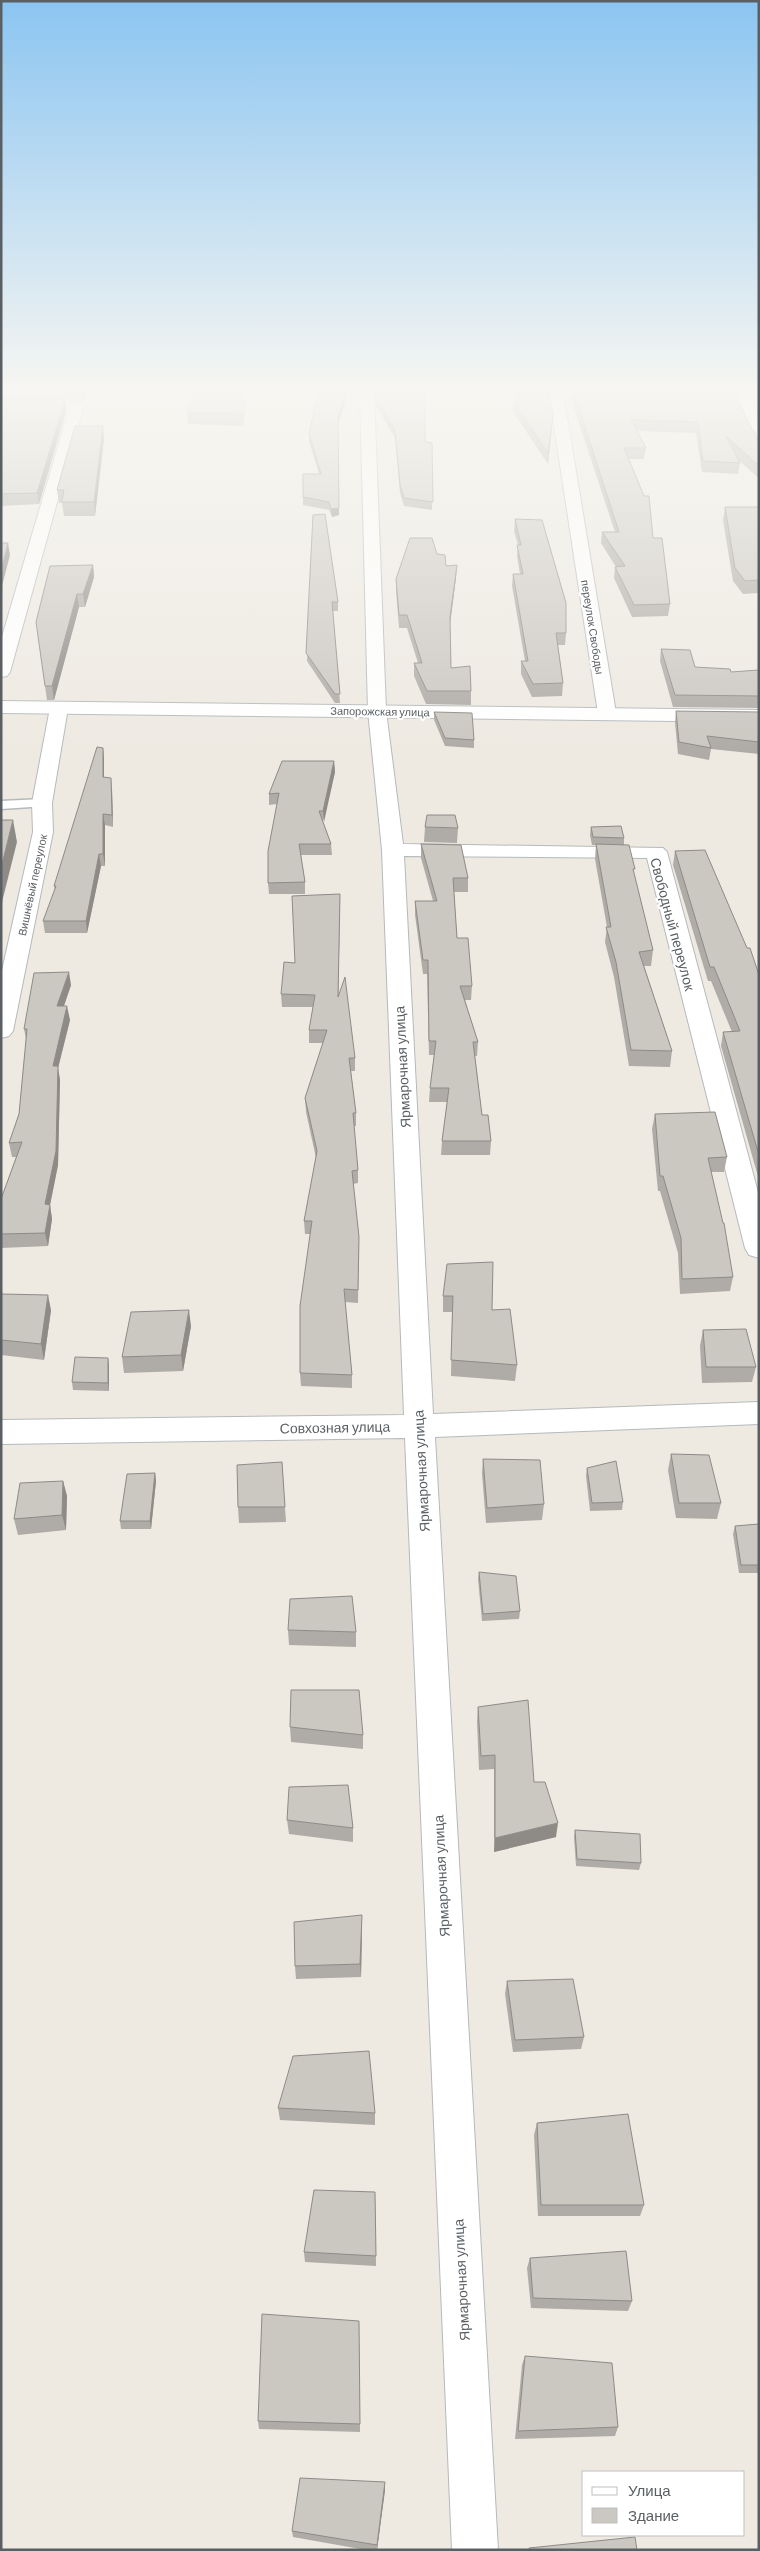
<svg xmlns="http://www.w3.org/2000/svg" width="760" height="2551" viewBox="0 0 760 2551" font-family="Barlow,sans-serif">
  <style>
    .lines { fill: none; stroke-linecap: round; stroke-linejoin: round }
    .service-casing { stroke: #b5b9bd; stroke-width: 3 }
    .minor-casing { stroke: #b5b9bd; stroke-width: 2 }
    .tertiary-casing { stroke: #b5b9bd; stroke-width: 2 }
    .service { fill: #fff; fill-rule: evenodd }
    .minor { fill: #fff; fill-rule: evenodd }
    .tertiary { fill: #fff; fill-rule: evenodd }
    .wall { fill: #afaba6 }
    .shaded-wall { fill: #8e8b87 }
    .building { fill: #cbc7c1; stroke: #8e8b87 }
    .labels { text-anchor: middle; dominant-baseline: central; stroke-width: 4.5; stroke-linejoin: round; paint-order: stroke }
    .far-street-label { font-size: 11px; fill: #5a5f63; stroke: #fff }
    .street-label { font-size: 14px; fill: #5a5f63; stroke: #fff }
  </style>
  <rect width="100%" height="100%" fill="#eeeae2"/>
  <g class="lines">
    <!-- service casing -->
    <g class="service-casing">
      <path id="service" d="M42 799 48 803 46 806 1 809V801Z"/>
    </g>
    <!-- minor casing -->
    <g class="minor-casing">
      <g id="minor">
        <path d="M360 393H374L386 711 403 844 663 848 667 852 759 1196V1258L749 1255 745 1248 647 858 404 856 433 1414 759 1402V1424L435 1437 498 2550H452L405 1438 1 1444V1420L404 1415 382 850 368 711Z"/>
        <path d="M549 393H563L616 713 614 717H600L598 713Z"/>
        <path d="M736 393H750L759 413V434L752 430Z"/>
        <path d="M1 400 77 401 84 405 10 672 7 676 1 677V640L69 409 1 408Z"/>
        <path d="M59 702 66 704 68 708 52 803 53 832 13 1031 9 1036 1 1038V975L33 832 32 803 50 708 52 704Z"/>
      </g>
    </g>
    <!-- tertiary casing -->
    <g class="tertiary-casing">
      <path id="tertiary" d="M1 701 759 710V722L1 713Z"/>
    </g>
    <!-- service -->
    <use href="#service" class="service"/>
    <!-- minor -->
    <use href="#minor" class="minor"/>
    <!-- tertiary -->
    <use href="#tertiary" class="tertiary"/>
  </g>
  <!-- wall -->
  <g class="wall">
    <path d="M1 393H86L83 402 77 399H1Z"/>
    <path d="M244 393V426L188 424 187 412Z"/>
    <path d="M303 393H348L338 424 339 515 332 517 329 510 303 505V474H319L309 441V434L318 394H303Z"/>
    <path d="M375 393H425V442L432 443V510L404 506 400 493 395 438 376 406Z"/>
    <path d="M513 393H549L552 426 548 464 513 412 514 401H517Z"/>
    <path d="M569 393H733L759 442V478L738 460 740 463 738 474 702 472 696 433 636 431 646 448 644 459H629L653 538 670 604 668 616 632 617 614 578 615 567H616L601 543 602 532H615Z"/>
    <path d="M1 399 65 400 66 411 39 504 1 506Z"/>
    <path d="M104 439 95 516H64L62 503H59L57 490Z"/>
    <path d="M725 507H759V593L743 594 733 581 723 520Z"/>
    <path d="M313 515 338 602V611H333L340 703H335L307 661Z"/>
    <path d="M515 519 566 633 565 645H558L563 683 562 696 532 697 521 674V661H525L512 586 513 574H520L517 556 518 545 514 531Z"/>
    <path d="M437 554 456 578 450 625 451 668 471 691V705L426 704 414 676V663H418L407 628H399L396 591V579Z"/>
    <path d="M93 565 94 577 85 607H79L54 700H47L36 622Z"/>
    <path d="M661 649 695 667 731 672 759 670V708L673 707 660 661Z"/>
    <path d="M676 711 759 712V754L711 749 709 760 678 754 675 723Z"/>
    <path d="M434 712 474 740V748L445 746 434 720Z"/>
    <path d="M103 748 104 759V778L112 789 113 827 105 825V866H101L87 933H45L43 921 55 891 54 886Z"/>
    <path d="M334 761 335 772 323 822 331 844 332 855H301L305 882V894H269L268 883 277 804 269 805V794Z"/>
    <path d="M425 827 458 828 457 843 424 842Z"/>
    <path d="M591 827 624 838V845L634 875 653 950 651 966H644L672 1051 670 1067 629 1066 614 977 605 942 607 927 595 859 596 845H592L590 835Z"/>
    <path d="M421 844 468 878V892H454L457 938 472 986 471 1000H465L478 1042 477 1056H475L482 1115 491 1141 490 1155H441L442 1141 447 1102H429L430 1088 434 1055H429L427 974H423L415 915V901H433L421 858Z"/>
    <path d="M675 851 759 975V1180L721 1046 723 1032H732L711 981H708L673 865Z"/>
    <path d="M340 894 338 996 355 1058V1071H351L356 1113V1126H354L358 1170V1183L353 1184 359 1237 358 1303 345 1302 352 1375V1388L301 1386 300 1373 310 1234H305L304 1221 316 1158 306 1112 305 1098 323 1043H309V1030L313 1007H282L281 994 295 963Z"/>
    <path d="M71 985 64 1006 70 1020 58 1068 60 1080 58 1165 50 1205 52 1219 48 1246 1 1248V1199L16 1157H12L9 1143 19 1114 26 1039 24 1029Z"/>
    <path d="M655 1114 727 1157 724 1172H711L733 1277 730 1291 680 1294 678 1253 660 1191H658L652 1129Z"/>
    <path d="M447 1264 492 1310 517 1365 515 1381 451 1376 452 1312H443V1296Z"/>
    <path d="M1 1294 51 1310 44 1360 1 1355Z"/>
    <path d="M191 1326 183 1371 124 1373 122 1357Z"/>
    <path d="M703 1330 756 1367 752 1382 702 1383 700 1346Z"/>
    <path d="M108 1358 109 1366V1391L73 1390 72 1382Z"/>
    <path d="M671 1454 721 1503 717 1519 676 1518 668 1470Z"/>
    <path d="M483 1459 544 1504 542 1520 486 1523 482 1474Z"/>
    <path d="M282 1462 286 1522 239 1523 238 1507Z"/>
    <path d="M587 1468 623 1502 622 1510 590 1511 586 1476Z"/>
    <path d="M155 1473 156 1481 151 1529H121L120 1521Z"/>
    <path d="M63 1481 67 1496 66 1530 18 1535 14 1519Z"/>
    <path d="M759 1524V1573H739L733 1534 735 1526Z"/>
    <path d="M479 1572 520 1611 519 1619 482 1621 478 1579Z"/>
    <path d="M288 1630 356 1632V1647L289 1645Z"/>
    <path d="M478 1707 556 1837 494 1852V1769L479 1770 477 1721Z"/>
    <path d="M290 1727 363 1735V1749L291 1742Z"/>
    <path d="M287 1820 353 1828V1842L289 1834Z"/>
    <path d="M575 1830 641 1863 639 1870 576 1866 574 1837Z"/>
    <path d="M362 1929 361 1977 296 1979 295 1966Z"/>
    <path d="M507 1981 584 2037 581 2049 513 2052 505 1994Z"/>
    <path d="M278 2108 375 2113V2125L280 2120Z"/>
    <path d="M537 2123 644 2205 640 2216H538L534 2135Z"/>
    <path d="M375 2192 376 2266 305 2262 304 2252Z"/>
    <path d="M530 2258 632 2301 628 2311 531 2308 527 2268Z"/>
    <path d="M359 2321 360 2432 259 2429 258 2421Z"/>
    <path d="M525 2356 618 2427 615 2436 515 2439 522 2365Z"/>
    <path d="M385 2482V2490L377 2550H366L293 2537 292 2531Z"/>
  </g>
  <!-- shaded-wall -->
  <g class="shaded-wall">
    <path d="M82 393H86L83 402Z"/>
    <path d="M345 393H348L338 424V417Z"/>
    <path d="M65 400 66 411 39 504 37 493Z"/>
    <path d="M553 415 552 426 548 464V453Z"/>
    <path d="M103 426 104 439 95 516 94 502Z"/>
    <path d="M339 508V515L332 517 331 509Z"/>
    <path d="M8 543 10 555 1 590V571Z"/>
    <path d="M93 565 94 577 85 607 83 594Z"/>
    <path d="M457 565 456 578 449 630 450 617Z"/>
    <path d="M77 594 79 607 54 700 52 686Z"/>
    <path d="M103 748 104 759V789L103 777Z"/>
    <path d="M334 761 335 772 324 822 323 811Z"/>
    <path d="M111 778 112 789 113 827 112 815Z"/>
    <path d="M103 814 105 825V866L103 854Z"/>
    <path d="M13 820 17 842 1 906V868Z"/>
    <path d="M99 854 101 866 87 933 86 921Z"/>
    <path d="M340 894V907L338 1010V997Z"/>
    <path d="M69 972 71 985 59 1020 57 1006Z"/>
    <path d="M67 1006 70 1020 58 1068 60 1080 58 1165 50 1205 52 1219 48 1246 45 1233V1204L53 1066Z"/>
    <path d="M48 1295 51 1310 44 1360 41 1344Z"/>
    <path d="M189 1310 191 1326 183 1371 181 1355Z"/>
    <path d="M108 1358 109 1366V1391L108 1383Z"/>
    <path d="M155 1473 156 1481 151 1529 150 1521Z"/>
    <path d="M63 1481 67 1496 66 1530 62 1515Z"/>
    <path d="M558 1823 556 1837 494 1852 495 1838Z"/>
    <path d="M362 1915V1929L361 1977 360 1964Z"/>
    <path d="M385 2482V2490L377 2550V2545Z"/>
  </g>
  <!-- building -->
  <g class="building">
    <path d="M194 393H244V414L187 412Z"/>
    <path d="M318 393H345L338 417 339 508 331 509 329 502 303 497V474H321L309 434Z"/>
    <path d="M376 393H425V442L432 443 433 502 404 498 400 485 395 430 376 399Z"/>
    <path d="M519 393H549L553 415 548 453 514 401H522Z"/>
    <path d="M574 393H733L759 442V466L726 436 740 463 703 461 698 422 631 420 646 448H624L644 496H649L653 538H662L670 604 634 605 615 567 625 566 602 532H619Z"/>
    <path d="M1 399 65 400 37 493 1 494Z"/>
    <path d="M75 426H103L94 502H62L64 490H57Z"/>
    <path d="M725 507H759V580L745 581 735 568Z"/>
    <path d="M325 514 338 602H332L340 694H335L306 653 313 515Z"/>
    <path d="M515 519 542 520 566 603V633H556L563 683 533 684 521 661H528L513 574H523L517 545H521Z"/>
    <path d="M410 538H432L437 554 445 555 446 566 457 565 450 617 451 668 470 666 471 691H427L414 663H422L407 615H399L396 579Z"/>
    <path d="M1 543H8L1 571Z"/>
    <path d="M93 565 83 594H77L52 686H45L36 622 50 566Z"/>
    <path d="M661 649 690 650 695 667 730 669 731 672 759 670V696L675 695Z"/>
    <path d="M676 711 759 712V742L707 736 711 748 679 742Z"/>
    <path d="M434 712 472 713 474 740 445 738Z"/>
    <path d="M97 747 103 748V777L111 778 112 815 103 814V854H99L86 921H43L56 886H54Z"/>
    <path d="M282 761H334L323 811H319L331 844H299L305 882 268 883V851L279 793 269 794Z"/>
    <path d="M427 815H455L458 828 425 827Z"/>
    <path d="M1 820H13L1 868Z"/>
    <path d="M621 826 624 838 593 837 591 827Z"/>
    <path d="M421 844 461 845 468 878H453L457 938H468L472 986H460L478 1042H473L482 1115H488L491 1141H442L449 1088H430L436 1041H429L428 960H423L415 901H437Z"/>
    <path d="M596 844 629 845 635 869H633L653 950 639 952 672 1051 631 1050 616 962 606 927H611Z"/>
    <path d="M705 850 747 948H750L759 975V1155L723 1032 740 1031 714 967H710L675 851Z"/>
    <path d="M340 894 338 997 345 977 355 1058H349L356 1113H353L358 1170 352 1171 359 1237 358 1290 344 1289 352 1375 300 1373V1306L312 1221H304L317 1151 305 1098 327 1030H309L315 995 281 994 284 962 295 963 292 896Z"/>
    <path d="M69 972 57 1006H67L53 1066H58L56 1151 45 1204 50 1205 45 1233 1 1234V1199L22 1142 9 1143 19 1114 27 1029H24L34 973Z"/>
    <path d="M715 1112 727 1157 708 1158 723 1223H724L733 1277 682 1279 681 1238 663 1176H660L655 1114Z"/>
    <path d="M493 1262 492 1310 510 1309 517 1365 451 1360 453 1296H443L447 1264Z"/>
    <path d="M1 1294 48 1295 41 1344 1 1340Z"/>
    <path d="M189 1310 181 1355 122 1357 131 1312Z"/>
    <path d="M746 1329 756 1367H706L703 1330Z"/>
    <path d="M75 1357 108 1358V1383L72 1382Z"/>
    <path d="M671 1454 709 1455 721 1503H679Z"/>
    <path d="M483 1459 540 1460 544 1504 487 1508Z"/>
    <path d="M616 1461 623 1502 592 1503 587 1468Z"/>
    <path d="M282 1462 285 1507H238L237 1465Z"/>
    <path d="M155 1473 150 1521H120L127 1474Z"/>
    <path d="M63 1481 62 1515 14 1519 20 1483Z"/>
    <path d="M759 1524V1565H741L735 1526Z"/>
    <path d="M479 1572 516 1576 520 1611 483 1614Z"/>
    <path d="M352 1596 356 1632 288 1630 290 1599Z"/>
    <path d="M291 1690H359L363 1735 290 1727Z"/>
    <path d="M528 1700 534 1782H545L558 1823 495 1838V1755L481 1756 478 1707Z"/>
    <path d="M348 1785 353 1828 287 1820 289 1787Z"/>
    <path d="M575 1830 640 1834 641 1863 577 1859Z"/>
    <path d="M362 1915 360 1964 295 1966 294 1922Z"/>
    <path d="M573 1979 584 2037 515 2040 507 1981Z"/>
    <path d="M369 2051 375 2113 278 2108 293 2056Z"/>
    <path d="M628 2114 644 2205H541L537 2123Z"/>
    <path d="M314 2190 375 2192 376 2256 304 2252Z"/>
    <path d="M626 2251 632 2301 533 2298 530 2258Z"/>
    <path d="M262 2314 359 2321 360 2424 258 2421Z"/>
    <path d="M525 2356 612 2363 618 2427 518 2431Z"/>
    <path d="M300 2478 385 2482 377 2545 292 2531Z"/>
    <path d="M635 2537 637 2550H529V2548Z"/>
  </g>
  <!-- sky -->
  <linearGradient id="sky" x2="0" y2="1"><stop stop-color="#8bc5f1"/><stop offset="0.52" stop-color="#f7f6f2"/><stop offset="1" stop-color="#f7f6f2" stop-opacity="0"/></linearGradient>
  <rect width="760" height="750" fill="url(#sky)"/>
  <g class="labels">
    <!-- far-street labels -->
    <g class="far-street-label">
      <text transform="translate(593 627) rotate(81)">переулок Свободы</text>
      <text transform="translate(380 711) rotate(1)">Запорожская улица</text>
      <text transform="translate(32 885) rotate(-78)">Вишнёвый переулок</text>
    </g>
    <!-- street labels -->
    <g class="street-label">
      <text transform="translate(673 924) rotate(75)">Свободный переулок</text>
      <text transform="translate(402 1067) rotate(-93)">Ярмарочная улица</text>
      <text transform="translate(335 1427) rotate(-1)">Совхозная улица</text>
      <text transform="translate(421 1471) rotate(-93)">Ярмарочная улица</text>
      <text transform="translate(441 1876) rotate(-93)">Ярмарочная улица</text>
      <text transform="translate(461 2280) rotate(-93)">Ярмарочная улица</text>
    </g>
  </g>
  <!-- border -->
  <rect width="760" height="2551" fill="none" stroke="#5a5f63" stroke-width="5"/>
  <!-- legend -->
  <rect x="582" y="2471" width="162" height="65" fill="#ffffff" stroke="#bdbfc1"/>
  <rect x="592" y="2487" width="25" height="8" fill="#ffffff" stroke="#bdbfc1"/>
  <text x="628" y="2496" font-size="15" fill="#5a5f63">Улица</text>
  <rect x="592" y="2508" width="25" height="15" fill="#cbc7c1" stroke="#bdbfc1"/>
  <text x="628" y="2521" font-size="15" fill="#5a5f63">Здание</text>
</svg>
